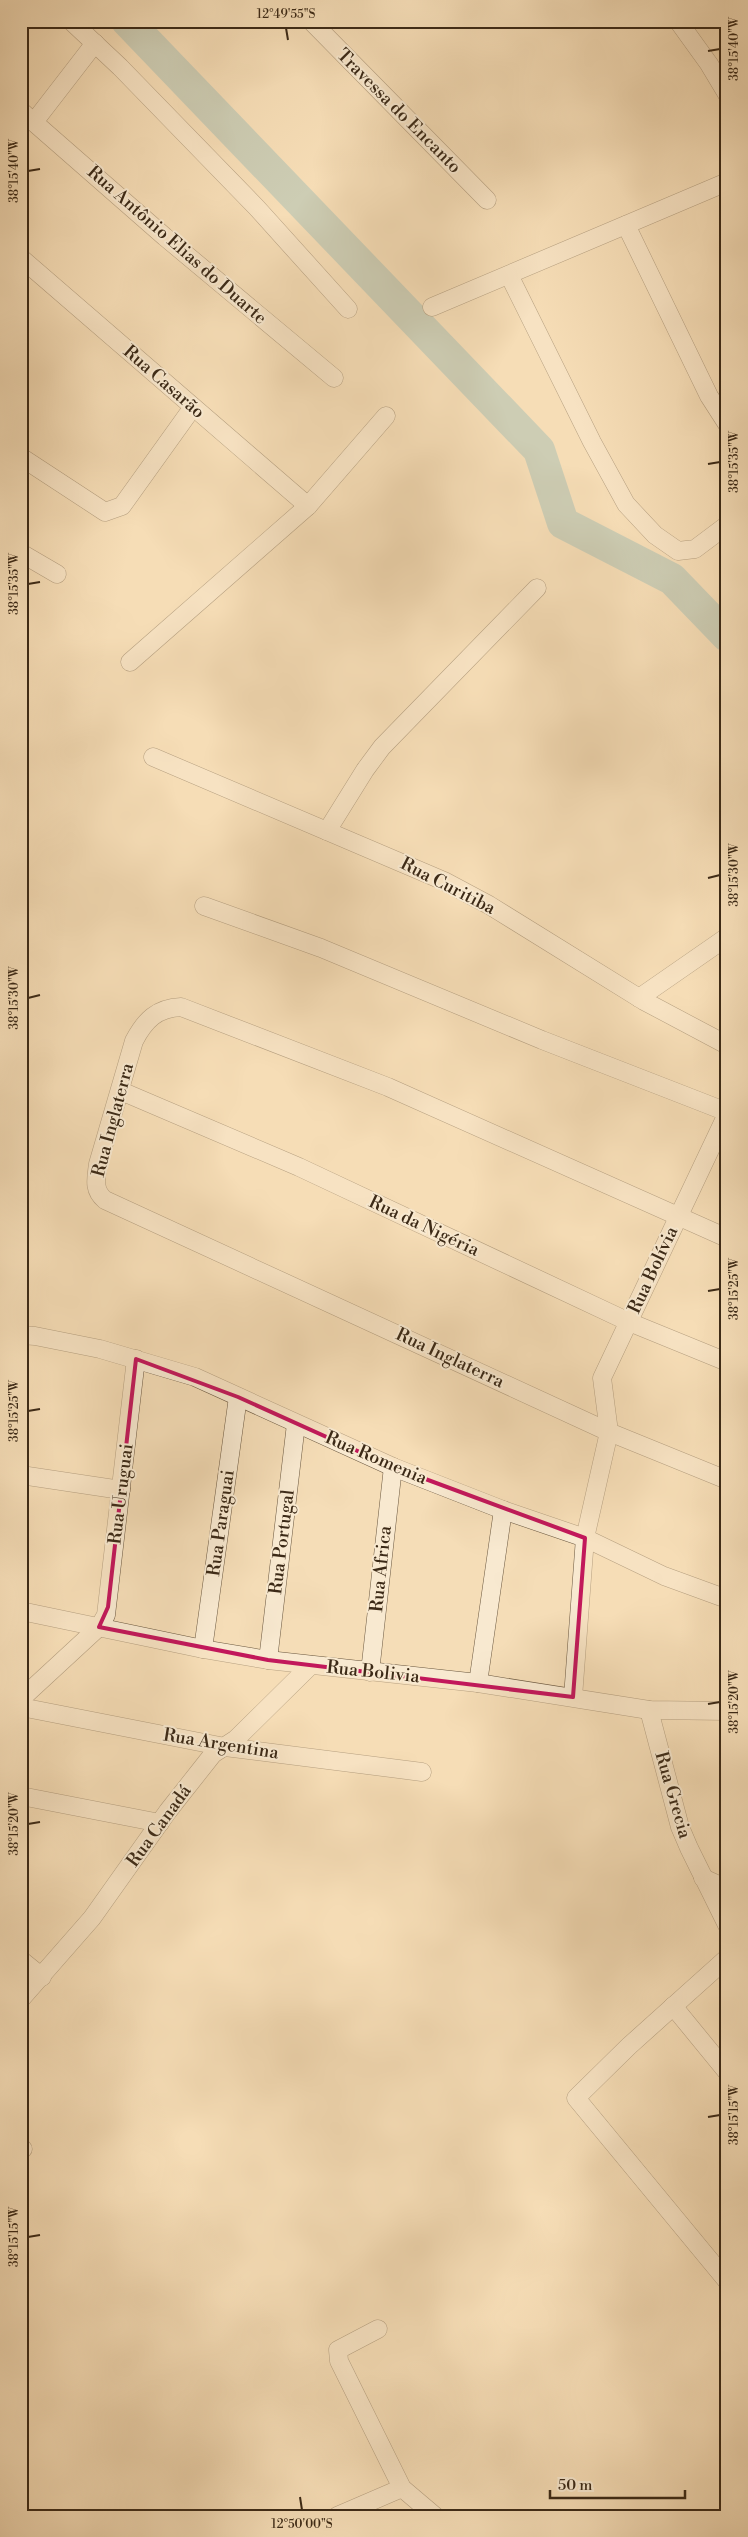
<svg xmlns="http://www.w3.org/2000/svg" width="748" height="2537" viewBox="0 0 748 2537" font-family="'Libre Bodoni',serif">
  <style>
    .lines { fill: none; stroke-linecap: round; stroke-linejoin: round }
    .river { stroke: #9cbbb2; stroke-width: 32 }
    .street-casing { stroke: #6a573f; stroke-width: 19 }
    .street { stroke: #f8e9d0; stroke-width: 18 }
    .marked { fill: none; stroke: #c2185b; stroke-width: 4; stroke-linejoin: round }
    .ticks { fill: none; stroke: #3c2a17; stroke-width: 2 }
    .labels { text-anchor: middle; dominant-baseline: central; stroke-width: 4; stroke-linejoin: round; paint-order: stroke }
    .street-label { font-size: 18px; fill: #3c2a17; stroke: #f8e9d0 }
    .neatline { fill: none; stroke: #3c2a17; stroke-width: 2 }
    .ticks-label { font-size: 12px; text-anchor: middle; fill: #3c2a17 }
  </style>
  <rect width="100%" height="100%" fill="#f5ddb7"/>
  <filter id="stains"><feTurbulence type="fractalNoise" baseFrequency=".004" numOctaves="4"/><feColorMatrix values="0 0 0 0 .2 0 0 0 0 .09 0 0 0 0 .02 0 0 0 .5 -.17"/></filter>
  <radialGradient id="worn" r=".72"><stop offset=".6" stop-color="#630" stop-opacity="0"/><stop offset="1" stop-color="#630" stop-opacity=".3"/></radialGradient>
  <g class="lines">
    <!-- river -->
    <path class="river" d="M127 21 539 450 563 523 672 579 727 636"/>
    <!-- street casing -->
    <g class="street-casing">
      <g id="street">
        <path d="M71 21 120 67 257 208 348 309"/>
        <path d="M311 21 487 200"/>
        <path d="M678 21 709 64 727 94"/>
        <path d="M21 111 165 237 334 378"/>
        <path d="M34 122 95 43"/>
        <path d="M626 225 709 396 727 424"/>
        <path d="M21 258 308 506"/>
        <path d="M509 275 592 442 626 504 655 535 678 551 695 549 727 525"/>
        <path d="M432 307 727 182"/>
        <path d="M21 457 105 512 122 506 193 407"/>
        <path d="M21 553 57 574"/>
        <path d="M130 662 308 506 386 416"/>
        <path d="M153 757 444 881 489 905 644 1001 727 1045"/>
        <path d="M327 831 365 770 382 747 537 588"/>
        <path d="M204 906 321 948 542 1040 727 1112"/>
        <path d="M639 998 727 937"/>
        <path d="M121 1091 299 1167 629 1322 727 1362"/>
        <path d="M727 1238 388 1087 181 1007C157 1008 145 1020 134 1041L98 1164C96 1179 93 1190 105 1200L609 1432 727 1480"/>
        <path d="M21 1335 35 1336 100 1349 195 1377 393 1467 503 1510 585 1538 664 1576 727 1599"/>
        <path d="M21 1475 121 1490"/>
        <path d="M21 1611 203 1649 268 1660 478 1683 649 1710 727 1711"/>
        <path d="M203 1649 238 1397"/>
        <path d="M268 1660 296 1424"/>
        <path d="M370 1672 393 1467"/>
        <path d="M478 1683 503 1510"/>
        <path d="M573 1697 585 1538 609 1432 602 1378 727 1114"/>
        <path d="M21 1699 99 1627 106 1615 136 1359"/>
        <path d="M21 1707 225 1747 422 1772"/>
        <path d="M649 1710 680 1827 689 1848 727 1925"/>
        <path d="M21 1796 160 1823"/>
        <path d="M703 1878 727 1889"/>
        <path d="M727 1958 629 2046 576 2098 727 2281"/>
        <path d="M21 1960 42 1977"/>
        <path d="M21 1999 92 1918 168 1811 213 1754 236 1739 311 1665"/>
        <path d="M673 2006 727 2072"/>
        <path d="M21 2147 23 2149"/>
        <path d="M378 2329 338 2350 339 2361 402 2488 435 2516"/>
        <path d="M337 2516 402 2488"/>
      </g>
    </g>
    <!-- street -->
    <use href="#street" class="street"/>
  </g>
  <!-- marked area -->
  <path d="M0 0H748V2537H0ZM136 1359 238 1397 393 1467 585 1538 573 1697 268 1660 99 1627 108 1607Z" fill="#f5ddb7" fill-opacity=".55" fill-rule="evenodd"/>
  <path class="marked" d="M136 1359 238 1397 393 1467 585 1538 573 1697 268 1660 99 1627 108 1607Z"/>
  <!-- ticks -->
  <path class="ticks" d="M286 28 288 40M708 51 720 49M28 171 40 169M708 464 720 462M28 584 40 582M708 878 720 875M28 998 40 995M708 1291 720 1289M28 1411 40 1409M708 1704 720 1702M28 1824 40 1822M708 2117 720 2115M28 2237 40 2235M300 2497 302 2510"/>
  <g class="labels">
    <!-- street labels -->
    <g class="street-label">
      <text transform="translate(399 111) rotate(45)">Travessa do Encanto</text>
      <text transform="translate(177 245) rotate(41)">Rua Antônio Elias do Duarte</text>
      <text transform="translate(164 382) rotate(41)">Rua Casarão</text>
      <text transform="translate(448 886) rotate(27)">Rua Curitiba</text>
      <text transform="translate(113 1120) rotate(-75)">Rua Inglaterra</text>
      <text transform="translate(424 1226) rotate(25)">Rua da Nigéria</text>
      <text transform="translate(653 1270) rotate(-65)">Rua Bolívia</text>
      <text transform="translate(450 1358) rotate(25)">Rua Inglaterra</text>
      <text transform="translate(376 1458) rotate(23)">Rua Romenia</text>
      <text transform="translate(121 1494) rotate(-83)">Rua Uruguai</text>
      <text transform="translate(221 1523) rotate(-82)">Rua Paraguai</text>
      <text transform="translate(282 1542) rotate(-83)">Rua Portugal</text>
      <text transform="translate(381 1569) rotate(-84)">Rua Africa</text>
      <text transform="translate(373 1672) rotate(6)">Rua Bolivia</text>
      <text transform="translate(221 1744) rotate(9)">Rua Argentina</text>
      <text transform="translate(673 1795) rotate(74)">Rua Grecia</text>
      <text transform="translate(159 1826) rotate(-54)">Rua Canadá</text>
    </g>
  </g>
  <!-- margin -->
  <rect width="748" height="2537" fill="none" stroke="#f5ddb7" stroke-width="55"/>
  <!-- scale -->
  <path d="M550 2490v8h135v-8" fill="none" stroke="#3c2a17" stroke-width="2.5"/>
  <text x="558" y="2490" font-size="15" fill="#3c2a17" stroke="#f8e9d0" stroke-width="4" paint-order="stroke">50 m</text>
  <rect x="28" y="28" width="692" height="2482" class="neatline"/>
  <g class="ticks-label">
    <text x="286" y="18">12°49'55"S</text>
    <text transform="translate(734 49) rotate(-90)" y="4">38°15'40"W</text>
    <text transform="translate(14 171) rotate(-90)" y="4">38°15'40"W</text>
    <text transform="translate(734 462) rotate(-90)" y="4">38°15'35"W</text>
    <text transform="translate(14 584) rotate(-90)" y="4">38°15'35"W</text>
    <text transform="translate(734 875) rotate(-90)" y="4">38°15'30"W</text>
    <text transform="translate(14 998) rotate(-90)" y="4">38°15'30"W</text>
    <text transform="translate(734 1289) rotate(-90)" y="4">38°15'25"W</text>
    <text transform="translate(14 1411) rotate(-90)" y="4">38°15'25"W</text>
    <text transform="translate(734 1702) rotate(-90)" y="4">38°15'20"W</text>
    <text transform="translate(14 1824) rotate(-90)" y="4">38°15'20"W</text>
    <text transform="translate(734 2115) rotate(-90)" y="4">38°15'15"W</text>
    <text transform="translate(14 2237) rotate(-90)" y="4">38°15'15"W</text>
    <text x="302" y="2528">12°50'00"S</text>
  </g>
  <rect width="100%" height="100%" filter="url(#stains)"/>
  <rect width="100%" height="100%" fill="url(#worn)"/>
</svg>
